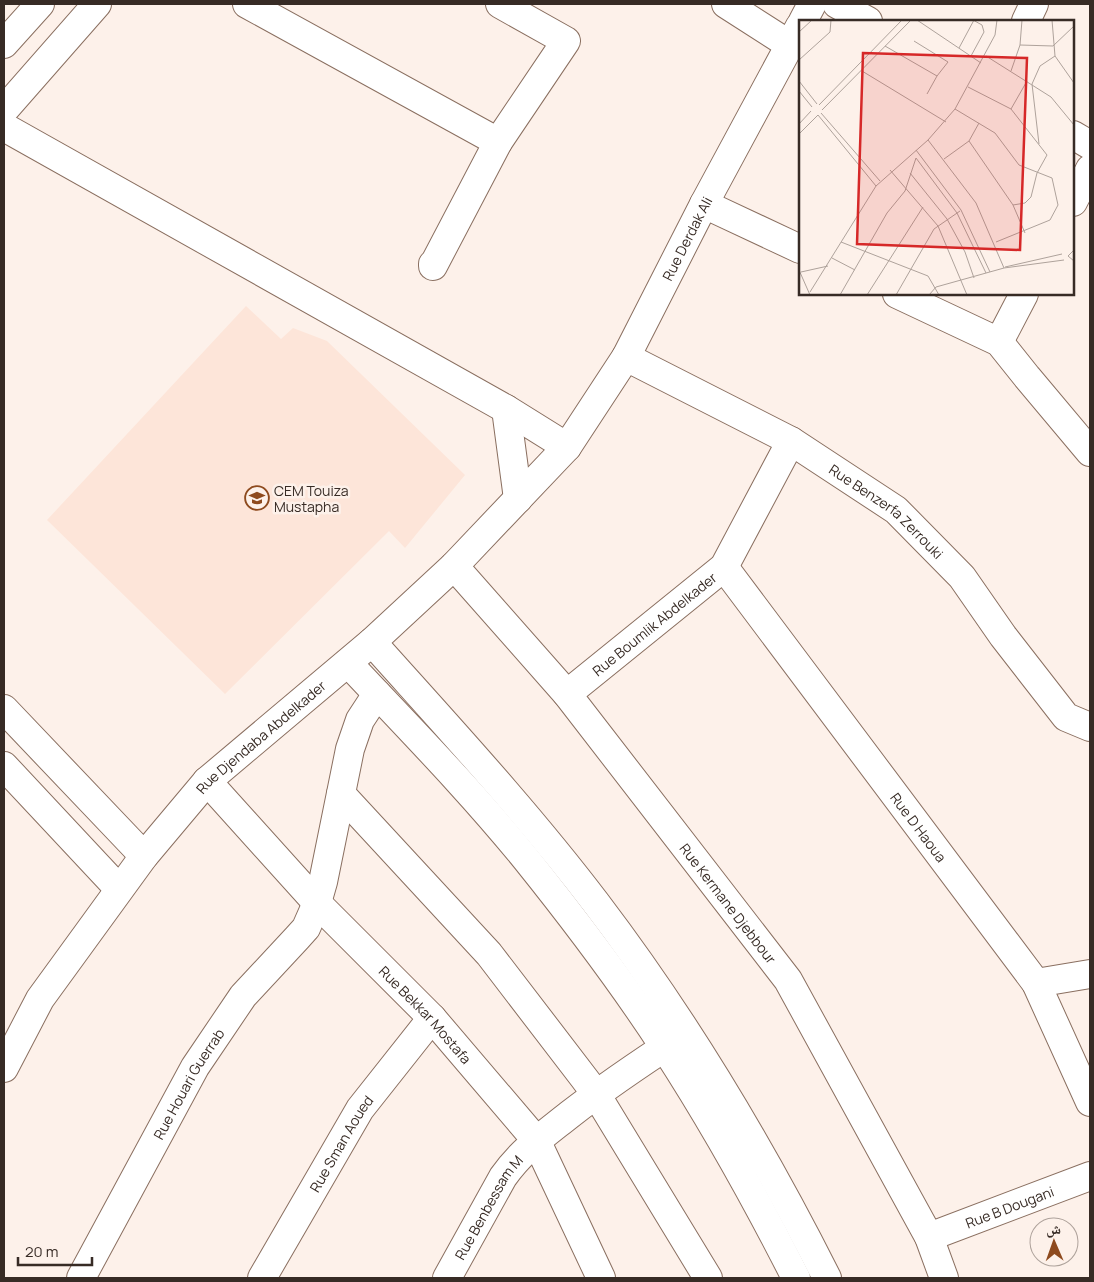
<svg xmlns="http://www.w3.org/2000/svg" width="1094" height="1282" viewBox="0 0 1094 1282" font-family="Manrope,'Noto Naskh Arabic',sans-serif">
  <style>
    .built { fill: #fde5d9 }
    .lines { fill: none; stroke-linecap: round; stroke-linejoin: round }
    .street-casing { stroke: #8a6f60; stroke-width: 30 }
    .secondary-casing { stroke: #8a6f60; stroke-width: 30 }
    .primary-casing { stroke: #8a6f60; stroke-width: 30 }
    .street { stroke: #fff; stroke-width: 28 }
    .secondary { stroke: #fff; stroke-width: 28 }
    .primary { stroke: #fff; stroke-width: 28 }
    .labels { text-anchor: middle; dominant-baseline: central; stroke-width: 5; stroke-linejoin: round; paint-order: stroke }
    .street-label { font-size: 14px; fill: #372b25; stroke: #fdf1ea }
    .poi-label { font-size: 14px; fill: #372b25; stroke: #fdf1ea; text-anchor: start }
    .inset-road { fill: none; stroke: #aea29b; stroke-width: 1 }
    .view { fill: #d62828; fill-opacity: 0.15; stroke: #d62828; stroke-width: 2.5 }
    .inset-edge { fill: none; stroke: #372b25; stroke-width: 2.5 }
  </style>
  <rect width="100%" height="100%" fill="#fdf1ea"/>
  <!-- built -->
  <path class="built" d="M246 306 281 339 293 328 327 341 465 475 405 548 389 531 225 694 47 520Z"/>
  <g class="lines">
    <!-- street casing -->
    <g class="street-casing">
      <g id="street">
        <path d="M247 4 498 142 433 266V264"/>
        <path d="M726 4 790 45"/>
        <path d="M837 4 868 21"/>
        <path d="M1026 21 1034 4"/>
        <path d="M4 127 506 409 567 447"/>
        <path d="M1073 135 1090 145"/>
        <path d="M498 142 566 41 500 4"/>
        <path d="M1073 202 1090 169"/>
        <path d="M704 204 800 249"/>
        <path d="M897 294 999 342 1027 377 1090 452"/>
        <path d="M999 342 1024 294"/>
        <path id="s1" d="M626 357 791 441 896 510 962 577 1003 636 1066 717 1090 727"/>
        <path d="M506 409 518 499"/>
        <path id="s2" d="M454 566 567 694 788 980 929 1237 944 1278"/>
        <path id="s3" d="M724 567 1036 983 1090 1102"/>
        <path d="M372 642C448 727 526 811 596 903 685 1020 761 1147 827 1278"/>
        <path d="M348 663C408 727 470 790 526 859 575 920 622 982 665 1048 713 1122 756 1199 796 1278"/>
        <path id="s4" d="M567 694 724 567 791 441"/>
        <path d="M341 794 489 954 584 1078 596 1094 708 1278"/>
        <path d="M1036 983 1090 974"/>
        <path id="s5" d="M929 1237 1090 1176"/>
        <path id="s6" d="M81 1278 195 1067 243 996 297 938 306 928 317 903 323 882 350 749 360 720 377 694"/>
        <path id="s7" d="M262 1278 360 1109 432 1018"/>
        <path id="s8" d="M447 1278 503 1177C522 1150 544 1135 569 1115 605 1087 642 1062 679 1038"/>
      </g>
    </g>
    <!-- secondary casing -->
    <g class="secondary-casing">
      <g id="secondary">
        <path d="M803 21 812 4"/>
        <path d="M4 709 144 856"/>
        <path d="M4 766 119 889"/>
        <path id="s9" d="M207 781 317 903 432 1018 536 1140 601 1278"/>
        <path id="s10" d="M4 1068 40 999 144 856 207 781 372 642 454 566 567 447 626 357 704 204 800 26"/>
      </g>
    </g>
    <!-- primary casing -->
    <g class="primary-casing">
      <g id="primary">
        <path d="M4 44 40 4"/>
        <path d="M4 110 97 4"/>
      </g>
    </g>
    <!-- street -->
    <use href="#street" class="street"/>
    <!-- secondary -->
    <use href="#secondary" class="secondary"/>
    <!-- primary -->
    <use href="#primary" class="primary"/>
  </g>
  <!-- icons -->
  <defs>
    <g id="school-ring" transform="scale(1.25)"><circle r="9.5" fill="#fdf1ea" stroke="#8e4a1e" stroke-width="1.5"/><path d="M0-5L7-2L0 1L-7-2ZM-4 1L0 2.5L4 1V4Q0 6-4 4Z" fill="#8e4a1e"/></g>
  </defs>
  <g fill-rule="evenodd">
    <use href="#school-ring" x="257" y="498"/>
  </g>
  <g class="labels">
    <!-- street labels -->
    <g class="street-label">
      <text stroke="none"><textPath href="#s10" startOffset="1085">Rue Derdak Ali</textPath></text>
      <text stroke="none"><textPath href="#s1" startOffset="304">Rue Benzerfa Zerrouki</textPath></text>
      <text stroke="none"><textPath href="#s4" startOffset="112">Rue Boumlik Abdelkader</textPath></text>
      <text stroke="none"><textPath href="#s10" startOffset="422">Rue Djendaba Abdelkader</textPath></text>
      <text stroke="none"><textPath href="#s3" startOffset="325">Rue D Haoua</textPath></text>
      <text stroke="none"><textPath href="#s2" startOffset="435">Rue Kermane Djebbour</textPath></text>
      <text stroke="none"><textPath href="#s9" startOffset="320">Rue Bekkar Mostafa</textPath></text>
      <text stroke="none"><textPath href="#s6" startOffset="222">Rue Houari Guerrab</textPath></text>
      <text stroke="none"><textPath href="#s7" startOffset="156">Rue Sman Aoued</textPath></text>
      <text stroke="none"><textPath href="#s5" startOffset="86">Rue B Dougani</textPath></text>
      <text stroke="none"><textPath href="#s8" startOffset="82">Rue Benbessam M</textPath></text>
    </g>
    <!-- poi labels -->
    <g class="poi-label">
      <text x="274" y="490">CEM Touiza<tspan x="274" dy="16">Mustapha</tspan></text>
    </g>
  </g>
  <!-- overview -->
  <g transform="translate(799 20)">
    <rect width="275" height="275" fill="#fdf1ea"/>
    <path class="inset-road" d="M118 0 182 43M223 0 221 25 254 26 275 6M253 0 256 36 275 63M0 12 13 0M115 21 149 42 138 56M86 26 138 56 128 74M160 28 175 0M172 36 185 12 183 5 174 0M187 36 252 77 275 105M0 40 31 12 32 0M63 51 147 102M212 51 221 25M0 61 18 84M169 67 212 89 248 135 238 153 232 177 226 183 214 185M0 71 13 87M20 85 103 0M156 89 196 113 220 145 253 158 259 185 251 200 197 222M212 89 228 61M23 90 112 0M22 93 81 161M19 95 77 166M0 104 12 91M0 114 19 95M129 120 177 183 205 248M170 121 214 185 226 213M240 124 233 64 241 46 256 36M117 130 162 190 191 252M117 138 158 193 187 253M145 139 170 121 180 103M91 150 139 206 168 275M111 153 148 199 166 232 175 258M42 222 129 256 140 275M275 230 269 236 275 241M33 238 56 250M206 247 263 234M0 250 11 275M2 252 29 246M11 272 77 166 129 120 156 89 196 15 198 0M41 275 88 193 106 171 117 138M68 275 124 187M97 275 135 209 161 191M130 275 137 267 205 248 265 240"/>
    <path class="view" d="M64 33 228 38 221 230 58 224Z"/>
    <rect width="275" height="275" class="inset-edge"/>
  </g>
  <!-- border -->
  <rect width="1094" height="1282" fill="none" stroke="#372b25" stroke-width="10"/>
  <!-- north arrow -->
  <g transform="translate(1054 1242) rotate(358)"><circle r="24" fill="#fdf1ea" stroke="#aea29b"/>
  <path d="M0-4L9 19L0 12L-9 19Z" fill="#8e4a1e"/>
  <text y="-8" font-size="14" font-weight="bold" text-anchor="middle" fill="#372b25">ش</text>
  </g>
  <!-- scale -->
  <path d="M18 1257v8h74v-8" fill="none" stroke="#372b25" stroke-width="2.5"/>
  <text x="25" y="1257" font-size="15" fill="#372b25" stroke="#fdf1ea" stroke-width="4" paint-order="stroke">20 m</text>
</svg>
